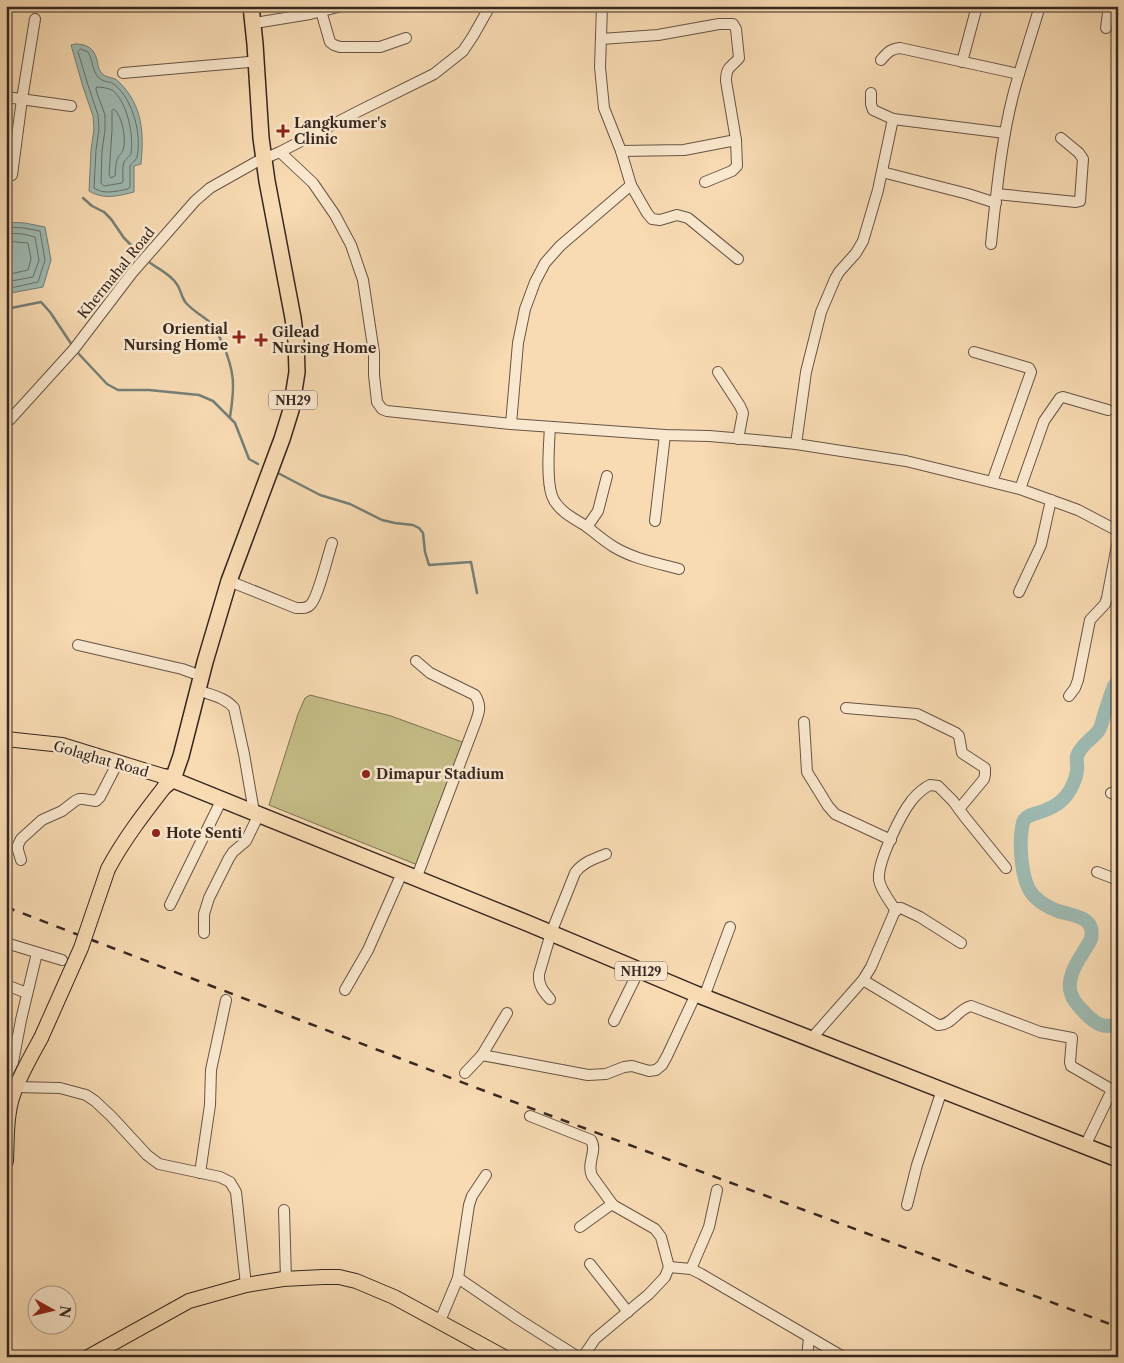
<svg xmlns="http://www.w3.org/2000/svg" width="1124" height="1363" viewBox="0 0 1124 1363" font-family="'Libre Caslon Text',serif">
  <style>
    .green { fill: #c5bd87; stroke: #7e7254 }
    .water { fill: #9ebab2; stroke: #757f78 }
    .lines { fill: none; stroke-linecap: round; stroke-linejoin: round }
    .shore { stroke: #6a706a; stroke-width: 1 }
    .stream { stroke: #757f78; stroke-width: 2.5 }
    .river { stroke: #9ebab2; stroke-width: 14 }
    .minor-casing { stroke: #675446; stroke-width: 12 }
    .major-casing { stroke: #372721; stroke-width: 16 }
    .highway-casing { stroke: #372721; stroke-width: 18 }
    .minor { stroke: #fae8ce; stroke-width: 10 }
    .major { stroke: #f8dbb3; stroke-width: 14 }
    .highway { stroke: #f8dbb3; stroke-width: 15 }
    .rail { stroke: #372721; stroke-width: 2.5; stroke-dasharray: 9 9; stroke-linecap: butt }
    .major-bridge-casing { stroke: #372721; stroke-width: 16; stroke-linecap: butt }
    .major-bridge { stroke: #f8dbb3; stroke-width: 14 }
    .poi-dot { fill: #8f2418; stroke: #fae8ce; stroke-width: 2 }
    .labels { text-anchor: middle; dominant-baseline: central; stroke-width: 5; stroke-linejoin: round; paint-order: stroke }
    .shield { fill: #fae8ce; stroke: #726155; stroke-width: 1 }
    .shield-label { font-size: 12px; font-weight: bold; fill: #372721 }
    .poi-label { font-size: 14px; font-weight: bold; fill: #372721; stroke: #fae8ce; text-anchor: start }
    .street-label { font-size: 14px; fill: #372721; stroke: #fae8ce }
  </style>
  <rect width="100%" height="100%" fill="#f8dbb3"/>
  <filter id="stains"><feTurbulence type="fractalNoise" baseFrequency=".004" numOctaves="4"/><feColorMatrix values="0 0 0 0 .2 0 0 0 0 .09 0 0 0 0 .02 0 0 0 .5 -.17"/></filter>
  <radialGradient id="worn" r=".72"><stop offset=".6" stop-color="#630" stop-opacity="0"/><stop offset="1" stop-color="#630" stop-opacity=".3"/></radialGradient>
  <!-- green -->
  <path class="green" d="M310 695 391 716 465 743 420 866 269 805 298 714 305 698Z"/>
  <!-- water -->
  <g class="water">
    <path d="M75 44C87 44 94 48 97 60 98 64 98 67 100 71 106 80 112 75 119 82 143 106 144 133 141 164L134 166V192C118 196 104 200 89 191L91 150 94 129 93 116 83 87 71 45Z"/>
    <path d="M6 222 25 223 45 227 51 260 43 287 6 294Z"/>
  </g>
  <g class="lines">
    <!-- shore -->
    <g class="shore">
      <path d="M81 49 88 52C93 60 92 70 98 77 105 84 110 80 115 85 133 100 142 135 137 157 135 162 132 162 130 166V186L128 189C117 191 104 195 94 188L96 150 99 129 98 115 88 85 78 52Z"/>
      <path d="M97 87C101 87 108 88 112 90 127 101 134 135 131 153 130 157 126 158 124 162 122 167 123 175 123 181L122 183 104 186 101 183 102 151 105 130V115L96 90Z"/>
      <path d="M114 109C122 115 127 140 123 150 123 151 119 156 119 156 115 162 116 169 115 176L111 178 109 175 112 130V111Z"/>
      <path d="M6 227 24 228 40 231 45 260 38 282 6 289"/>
      <path d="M6 233 23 234 35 237 39 260 33 277 6 282"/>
      <path d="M6 241 28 243 31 259 28 270 6 275"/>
    </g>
    <!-- stream -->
    <g class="stream">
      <path d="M83 198 92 206 104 212 111 219 124 238 139 253"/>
      <path d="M149 262C158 269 169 273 176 283 181 289 181 297 186 303 194 312 205 317 213 325 217 330 219 337 222 342 235 372 235 386 230 417"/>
      <path d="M6 309 41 302 50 312 72 345"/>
      <path d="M77 352 107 384 118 390H149L199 395 213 401 235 423 249 459 258 464"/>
      <path d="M276 472 320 495 350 504 382 520 395 523 413 525 419 528 423 533 425 552 429 565 471 562 477 593"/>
    </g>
    <!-- river -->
    <g class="river">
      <path d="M1118 77V100"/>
      <path d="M1118 681 1114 686C1110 697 1106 708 1103 719 1102 722 1101 727 1099 730 1092 740 1082 743 1077 756 1076 761 1078 766 1077 771 1076 779 1071 790 1066 796 1062 801 1054 807 1048 809 1041 813 1029 813 1024 820 1023 823 1022 825 1022 828 1019 845 1021 885 1035 897 1041 903 1050 908 1058 911 1073 916 1096 916 1091 939 1083 955 1063 976 1072 996 1075 1004 1083 1011 1089 1017 1099 1026 1106 1028 1118 1024"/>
    </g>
    <!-- minor casing -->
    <g class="minor-casing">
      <g id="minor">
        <path d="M602 6 600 67 604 108 621 151 631 185 647 213 652 219 660 220 677 215 688 218 738 259"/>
        <path d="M321 11 330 42 334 45 340 47H380L406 38"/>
        <path d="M253 22H261L310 14 342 6"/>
        <path d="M1106 28 1109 6"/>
        <path d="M601 39 658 35 719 24H733L736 29 739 58C731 68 726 66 726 81L736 140 737 166 732 171 705 182"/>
        <path d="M881 60C887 53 890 49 900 48L1019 74 1040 6"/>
        <path d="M962 62 977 6"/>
        <path d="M123 73 249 62"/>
        <path d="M871 93V104L873 110 893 119 1005 133"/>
        <path d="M6 97 71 106"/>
        <path d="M621 151 684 150 736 140"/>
        <path d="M280 152 313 183 335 215 351 245 363 280 374 353V375L377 402 382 409 387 411 511 424 665 435 709 436 756 440 796 444 906 461 1020 489 1078 510 1118 531"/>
        <path d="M882 172 968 194 996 203"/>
        <path d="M12 175 22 99 35 19"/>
        <path d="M997 194 1076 202 1080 201 1083 159 1079 153 1061 138"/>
        <path d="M991 244C997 187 1002 129 1019 74"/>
        <path d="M974 352 1029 368 1031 372 992 482"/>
        <path d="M718 372 740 406 743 413 738 439"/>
        <path d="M6 424 74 349 132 273 195 201 210 188 256 162 280 152 359 111 434 74 463 51 473 36 490 6"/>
        <path d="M511 424 518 343 525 309 535 282 545 263 560 246 631 185"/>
        <path d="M550 427C549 445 546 479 552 496 557 510 574 519 586 526 595 533 604 541 614 547 634 559 657 563 679 569"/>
        <path d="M796 444 806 372 821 312 835 279 839 272 856 253 863 241 878 190 893 119"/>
        <path d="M1020 489 1044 421 1060 398 1063 397 1108 410"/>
        <path d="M655 521 665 435"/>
        <path d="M587 527 598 511 607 476"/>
        <path d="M229 581 296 608C302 608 307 609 311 604 318 597 328 555 332 543"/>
        <path d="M1019 592 1041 545 1051 500"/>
        <path d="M78 645 182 669 193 673"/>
        <path d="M416 661 430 673 475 695C482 706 479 713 475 724L416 879"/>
        <path d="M198 690C210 695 225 697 234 708L244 754 254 812"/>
        <path d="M1069 696 1075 688 1078 680 1090 620 1105 604 1107 598 1118 540"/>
        <path d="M846 708 917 714 956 733 959 736 962 753 985 768V774L984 779 959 809"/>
        <path d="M804 722 807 772 828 806 835 814 891 840"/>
        <path d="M1111 793 1118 795"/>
        <path d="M21 860 18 850V845L21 839 42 820 62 811 75 801 79 799H83L96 801 100 797 118 762"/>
        <path d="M1097 872 1118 880"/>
        <path d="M170 905 222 799"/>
        <path d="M896 911C890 901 881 891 879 880 877 862 901 814 912 800 917 794 922 789 930 785L938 786 953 801 964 816 1006 868"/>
        <path d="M204 933V914L209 898 229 858 233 852 246 841 259 814"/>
        <path d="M6 943 62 960"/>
        <path d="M863 980 938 1025C951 1026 958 1009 971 1006L1040 1032 1072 1038 1070 1062 1071 1066 1109 1088 1111 1092 1085 1146"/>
        <path d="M6 985 27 993"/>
        <path d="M345 990 368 950 402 873"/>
        <path d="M704 997 730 927"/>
        <path d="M550 999C543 991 538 985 539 974L551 933 575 873C583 862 594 859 606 854"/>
        <path d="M614 1021 639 970"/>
        <path d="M811 1039 863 980 871 967 894 913 898 908H901L920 917 961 943"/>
        <path d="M482 1055 588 1075 606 1074 624 1067 632 1066 649 1071 656 1070 662 1065 667 1056 696 994"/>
        <path d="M465 1073 482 1055 507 1013"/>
        <path d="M6 1076 13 1062 21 1020 37 953"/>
        <path d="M16 1087 60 1088 86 1095 95 1101 112 1117 147 1155 159 1164 220 1177 230 1182 236 1192 246 1285"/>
        <path d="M530 1116 591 1140C598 1151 586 1162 592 1176L613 1205 655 1229 661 1237 669 1267 665 1277 649 1294 595 1339 583 1357"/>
        <path d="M200 1173 210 1105 211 1070 226 1000"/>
        <path d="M907 1205 917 1165 942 1090"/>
        <path d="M284 1210 286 1279"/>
        <path d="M580 1227 612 1204"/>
        <path d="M590 1264 628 1312"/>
        <path d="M669 1267 691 1269 701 1274 840 1355 844 1357"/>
        <path d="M691 1269 709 1227 717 1190"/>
        <path d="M458 1278 518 1319 578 1357"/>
        <path d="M440 1321 458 1278 469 1205 472 1196 486 1175"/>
        <path d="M807 1357 809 1338"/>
      </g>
    </g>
    <!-- major casing -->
    <g class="major-casing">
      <g id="major">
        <path d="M6 739 62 745 166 777"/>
        <path d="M108 869C124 839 145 812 166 785"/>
        <path d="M6 1161C7 1140 6 1115 13 1095 20 1075 31 1056 41 1038"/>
        <path d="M88 1357 189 1301 246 1285 283 1279 323 1277H339L356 1281 394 1297 504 1357"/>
      </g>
    </g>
    <!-- highway casing -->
    <g class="highway-casing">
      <g id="highway">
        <path d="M166 777 527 923 696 994 1118 1159"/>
        <path d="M166 785 173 779 181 756 205 662 229 581 282 439 291 410 297 372 296 341 293 318 267 181 261 138 255 44 251 6"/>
      </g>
    </g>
    <!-- minor -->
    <use href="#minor" class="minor"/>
    <!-- major -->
    <use href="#major" class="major"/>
    <!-- highway -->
    <use href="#highway" class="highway"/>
    <!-- rail -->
    <path class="rail" d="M6 907 490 1093 1118 1327"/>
    <!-- major-bridge casing -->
    <g class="major-bridge-casing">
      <path id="major-bridge" d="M41 1038 81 948 108 869"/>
    </g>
    <!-- major-bridge -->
    <use href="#major-bridge" class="major-bridge"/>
  </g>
  <!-- markers -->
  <g class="poi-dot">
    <path d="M280.5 123.5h5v5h5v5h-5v5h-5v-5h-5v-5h5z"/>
    <path d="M236.5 329.5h5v5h5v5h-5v5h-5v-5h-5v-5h5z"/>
    <path d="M258.5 332.5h5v5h5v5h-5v5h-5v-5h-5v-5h5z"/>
    <circle cx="366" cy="774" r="5"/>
    <circle cx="156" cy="833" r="5"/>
  </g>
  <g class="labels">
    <!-- shield labels -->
    <g class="shield">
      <rect x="269" y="390.5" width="48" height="19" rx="4"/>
      <rect x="615" y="961.5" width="52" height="19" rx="4"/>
    </g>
    <g class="shield-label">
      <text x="293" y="400">NH29</text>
      <text x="641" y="971">NH129</text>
    </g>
    <!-- poi labels -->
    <g class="poi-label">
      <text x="294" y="123">Langkumer's<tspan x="294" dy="16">Clinic</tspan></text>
      <text x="228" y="329" text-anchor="end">Oriential<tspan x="228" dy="16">Nursing Home</tspan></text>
      <text x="272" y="332">Gilead<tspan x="272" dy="16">Nursing Home</tspan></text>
      <text x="376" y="774">Dimapur Stadium</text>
      <text x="166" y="833">Hote Senti</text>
    </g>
    <!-- street labels -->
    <g class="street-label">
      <text transform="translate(116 273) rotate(-51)">Khermahal Road</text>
      <text transform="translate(101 759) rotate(16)">Golaghat Road</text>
    </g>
  </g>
  <!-- margin -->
  <rect width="1124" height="1363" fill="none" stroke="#f8dbb3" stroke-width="25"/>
  <rect x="8" y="8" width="1109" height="1348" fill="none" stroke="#372721" stroke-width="2.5"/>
  <rect x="12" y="12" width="1099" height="1338" fill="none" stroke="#372721"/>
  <!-- north arrow -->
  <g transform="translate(52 1310) rotate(98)"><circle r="24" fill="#fae8ce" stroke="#ac9b89"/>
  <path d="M0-4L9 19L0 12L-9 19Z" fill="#8f2418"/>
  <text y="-8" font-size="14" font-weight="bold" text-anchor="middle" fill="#372721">N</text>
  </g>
  <rect width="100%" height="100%" filter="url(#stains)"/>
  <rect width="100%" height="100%" fill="url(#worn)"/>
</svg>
